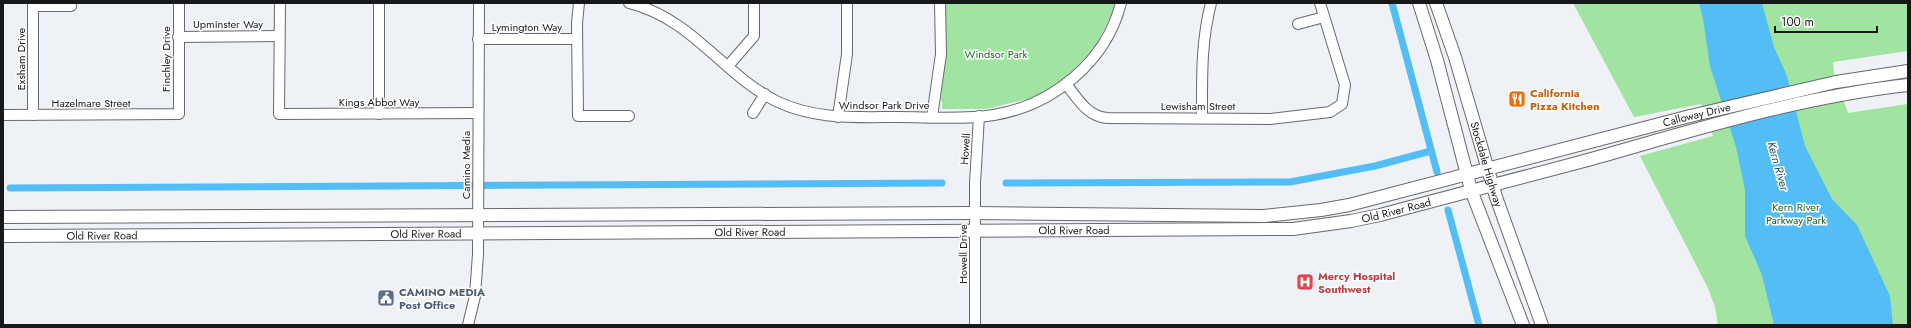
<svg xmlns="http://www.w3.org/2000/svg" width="1911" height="328" viewBox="0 0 1911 328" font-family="Jost,sans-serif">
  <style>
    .green { fill: #a1e3a0 }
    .water { fill: #53bdf6 }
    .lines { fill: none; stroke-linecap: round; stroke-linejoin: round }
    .canal { stroke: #53bdf6; stroke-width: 7 }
    .minor-casing { stroke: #67696e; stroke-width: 12 }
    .major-casing { stroke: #67696e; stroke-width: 14 }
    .minor { stroke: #fff; stroke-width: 10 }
    .major { stroke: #fff; stroke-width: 12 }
    .labels { text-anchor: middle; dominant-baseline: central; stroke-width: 3; stroke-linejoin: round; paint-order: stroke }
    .street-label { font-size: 11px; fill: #17181a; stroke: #fff }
    .park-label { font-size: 11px; fill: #1a641f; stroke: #fff }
    .food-label { font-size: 11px; font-weight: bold; fill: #c56008; stroke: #fff; text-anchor: start }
    .health-label { font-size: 11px; font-weight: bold; fill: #be3a42; stroke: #fff; text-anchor: start }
    .service-label { font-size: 11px; font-weight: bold; fill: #4e5e75; stroke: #fff; text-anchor: start }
    .water-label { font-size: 12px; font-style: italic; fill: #255169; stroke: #fff }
  </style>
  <rect width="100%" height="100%" fill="#eef1f6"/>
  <!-- green -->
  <g class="green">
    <path d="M945 3H1115L1113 12 1095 47 1066 78 1035 97 986 109H942V102L941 101Z"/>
    <path d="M1573 3H1908V51L1833 62 1834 73 1848 113 1908 104V325H1718L1715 307 1708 288 1640 156 1713 136 1701 104 1634 117Z"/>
  </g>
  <!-- water -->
  <path class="water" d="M1699 3H1762L1774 47 1787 76 1805 146 1832 199 1857 225 1890 296 1893 325H1774L1762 275 1745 236V190L1736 147 1710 66 1703 19Z"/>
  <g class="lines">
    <!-- canal -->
    <g class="canal">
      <path d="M1392 3 1437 172"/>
      <path d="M1006 183 1290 182 1375 166 1431 151"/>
      <path d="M10 188 942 183"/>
      <path d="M1448 210 1479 325"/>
    </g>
    <!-- minor casing -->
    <g class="minor-casing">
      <g id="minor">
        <path d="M33 3V115"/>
        <path d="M280 3 279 114 478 113"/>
        <path d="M579 3 577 23 578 116H629"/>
        <path d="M629 3C693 19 721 73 776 101 815 120 856 117 897 117 929 117 963 120 994 115 1053 105 1106 62 1121 3"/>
        <path d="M33 6H71"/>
        <path d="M1298 24 1324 17"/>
        <path d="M178 37 279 36"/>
        <path d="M478 39H577"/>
        <path d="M728 66 754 36V3"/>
        <path d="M1066 84C1078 99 1087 116 1107 118L1270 119 1330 112 1342 104 1345 85 1320 3"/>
        <path d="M753 113 765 94"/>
        <path d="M379 114V3"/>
        <path d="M3 115 179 114V3"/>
        <path d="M838 117 847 54V3"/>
        <path d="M932 117 941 54 940 3"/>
        <path d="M1202 118C1202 77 1201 42 1211 3"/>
        <path d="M468 325 475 296 478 254 479 3"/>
        <path d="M975 325V183L979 116"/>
      </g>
    </g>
    <!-- major casing -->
    <g class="major-casing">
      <g id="major">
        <path d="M1419 3 1437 60 1471 190 1523 325"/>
        <path id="s1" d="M1436 3 1455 57 1496 197 1542 325"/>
        <path id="s2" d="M3 217 975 213 1264 216 1321 210 1349 205 1690 116 1836 82 1908 71"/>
        <path id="s3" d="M3 236 1293 229 1351 221 1380 215C1448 197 1516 179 1584 161 1691 131 1798 97 1908 85"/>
      </g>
    </g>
    <!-- minor -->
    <use href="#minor" class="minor"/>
    <!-- major -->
    <use href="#major" class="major"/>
  </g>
  <!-- icons -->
  <defs>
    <g id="restaurant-square" transform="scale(0.9)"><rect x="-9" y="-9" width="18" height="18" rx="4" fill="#e8710a" stroke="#fff"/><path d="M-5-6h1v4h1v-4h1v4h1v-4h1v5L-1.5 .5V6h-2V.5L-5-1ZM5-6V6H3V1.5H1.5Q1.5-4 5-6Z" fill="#fff"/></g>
    <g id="hospital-square" transform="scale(0.9)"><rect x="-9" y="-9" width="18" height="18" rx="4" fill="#e0444e" stroke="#fff"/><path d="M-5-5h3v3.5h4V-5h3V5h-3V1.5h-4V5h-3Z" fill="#fff"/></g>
    <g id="civic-square" transform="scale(0.9)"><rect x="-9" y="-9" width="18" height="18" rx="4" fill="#5c6f8a" stroke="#fff"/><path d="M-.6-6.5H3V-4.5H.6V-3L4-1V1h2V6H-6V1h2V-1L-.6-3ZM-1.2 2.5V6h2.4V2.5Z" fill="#fff"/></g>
  </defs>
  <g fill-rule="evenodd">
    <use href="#restaurant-square" x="1517" y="99"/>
    <use href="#hospital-square" x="1305" y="282"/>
    <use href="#civic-square" x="386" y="298"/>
  </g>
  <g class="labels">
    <!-- street labels -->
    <g class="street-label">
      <text x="228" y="24">Upminster Way</text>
      <text x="527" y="27">Lymington Way</text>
      <text transform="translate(21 59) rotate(-90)">Exsham Drive</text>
      <text transform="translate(166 59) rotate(-90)">Finchley Drive</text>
      <text x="379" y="102">Kings Abbot Way</text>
      <text x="91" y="103">Hazelmare Street</text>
      <text x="884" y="105">Windsor Park Drive</text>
      <text x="1198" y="106">Lewisham Street</text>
      <text stroke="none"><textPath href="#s2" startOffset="1706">Calloway Drive</textPath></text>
      <text transform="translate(965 149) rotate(-86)">Howell</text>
      <text transform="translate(466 165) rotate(-90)">Camino Media</text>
      <text stroke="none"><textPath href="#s1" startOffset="169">Stockdale Highway</textPath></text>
      <text stroke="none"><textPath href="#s3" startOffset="1395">Old River Road</textPath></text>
      <text stroke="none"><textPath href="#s3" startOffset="1071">Old River Road</textPath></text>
      <text stroke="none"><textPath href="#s3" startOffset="747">Old River Road</textPath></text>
      <text stroke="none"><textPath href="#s3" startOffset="423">Old River Road</textPath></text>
      <text stroke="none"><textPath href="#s3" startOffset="99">Old River Road</textPath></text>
      <text transform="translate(963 254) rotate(-90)">Howell Drive</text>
    </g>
    <!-- park labels -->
    <g class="park-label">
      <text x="996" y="54">Windsor Park</text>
      <text x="1796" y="207">Kern River<tspan x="1796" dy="13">Parkway Park</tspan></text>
    </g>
    <!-- food labels -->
    <g class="food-label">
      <text x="1530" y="93">California<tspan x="1530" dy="13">Pizza Kitchen</tspan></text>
    </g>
    <!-- health labels -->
    <g class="health-label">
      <text x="1318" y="276">Mercy Hospital<tspan x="1318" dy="13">Southwest</tspan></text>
    </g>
    <!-- service labels -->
    <g class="service-label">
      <text x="399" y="292">CAMINO MEDIA<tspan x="399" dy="13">Post Office</tspan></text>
    </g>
    <!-- water labels -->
    <g class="water-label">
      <text transform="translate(1778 166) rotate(74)">Kern River</text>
    </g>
  </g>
  <!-- border -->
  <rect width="1911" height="328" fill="none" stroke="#17181a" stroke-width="8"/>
  <!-- scale -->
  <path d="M1775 26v6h102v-6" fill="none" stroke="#17181a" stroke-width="2"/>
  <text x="1781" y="26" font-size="12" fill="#17181a" stroke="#ffffff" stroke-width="3" paint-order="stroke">100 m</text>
</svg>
